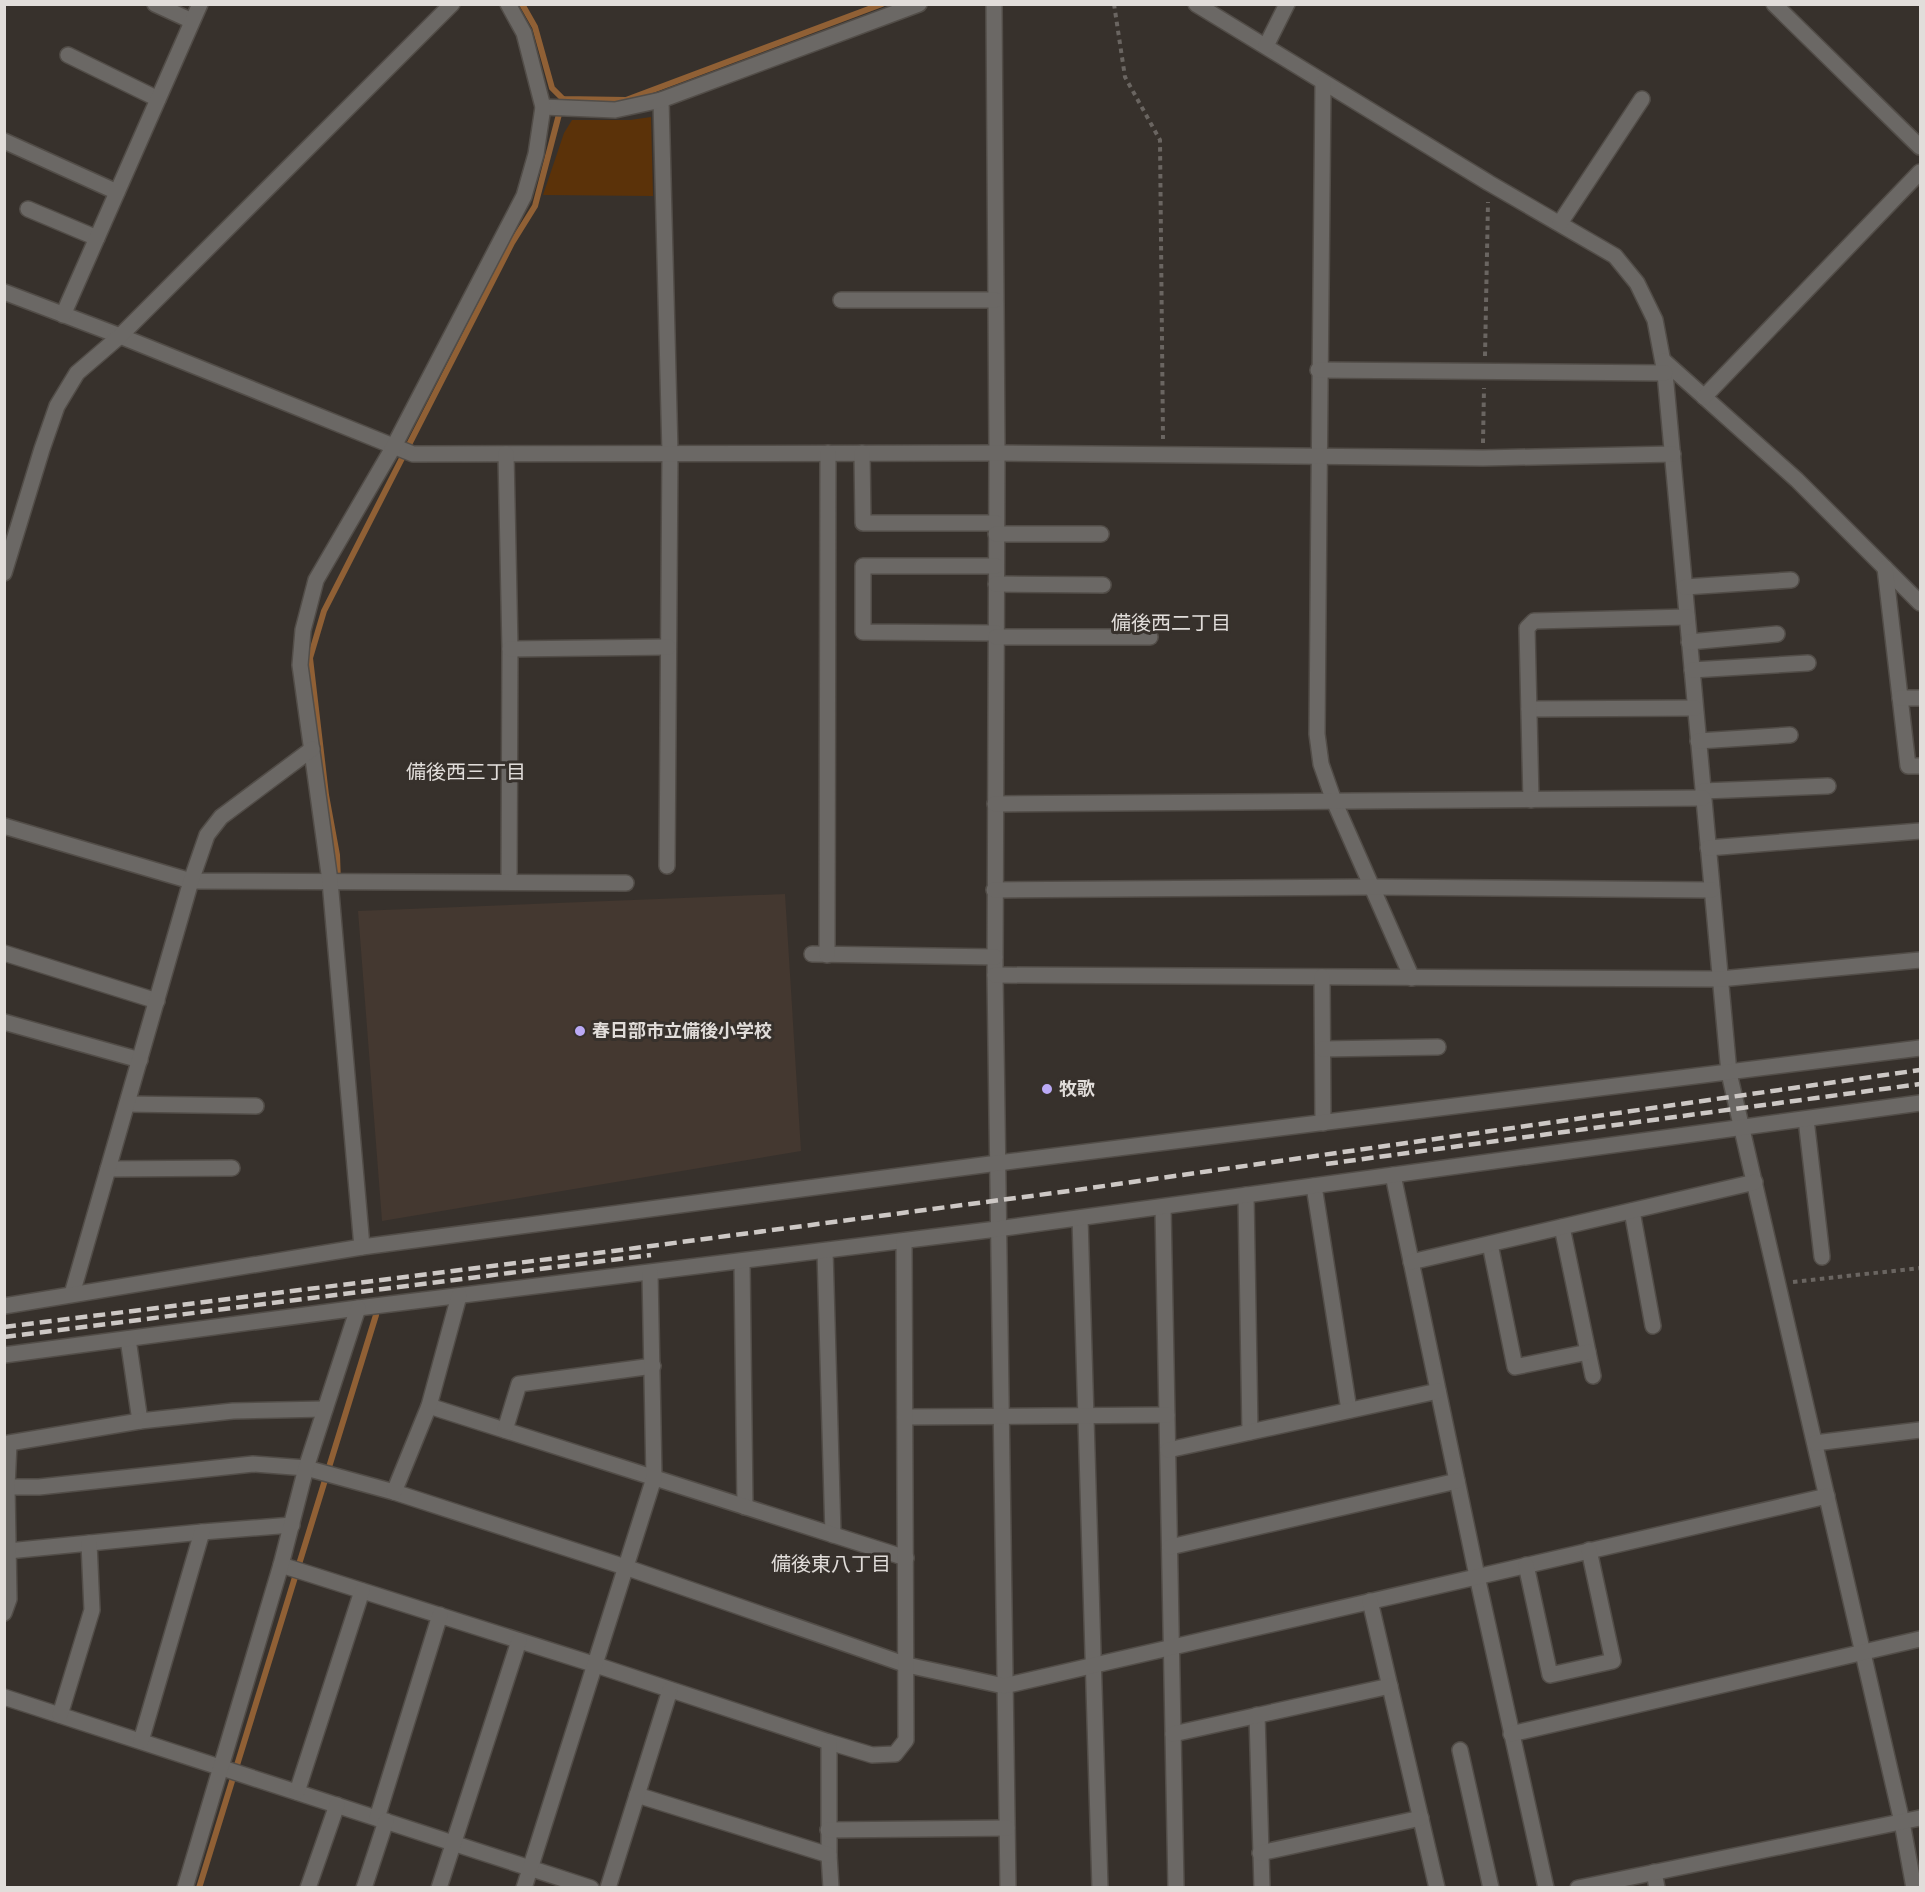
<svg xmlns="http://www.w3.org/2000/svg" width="1925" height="1892" viewBox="0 0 1925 1892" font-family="Montserrat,'Noto Sans JP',sans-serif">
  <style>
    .built { fill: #443830 }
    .green { fill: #5b3209 }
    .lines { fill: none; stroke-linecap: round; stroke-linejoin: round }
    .stream { stroke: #906035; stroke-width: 6 }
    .minor-casing { stroke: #524d48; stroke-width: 18 }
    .path { stroke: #6a6561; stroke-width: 4; stroke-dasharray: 4.5 4.5; stroke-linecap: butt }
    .minor { stroke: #6b6865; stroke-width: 15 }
    .rail { stroke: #cdc8c5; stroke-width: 4.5; stroke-dasharray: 12 6; stroke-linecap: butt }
    .poi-dot { fill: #bbaaf6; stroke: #37312c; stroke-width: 2 }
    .labels { text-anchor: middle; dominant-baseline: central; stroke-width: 6; stroke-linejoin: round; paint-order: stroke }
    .poi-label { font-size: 18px; font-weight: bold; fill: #e1ddda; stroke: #37312c; text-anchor: start }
    .neighbourhood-label { font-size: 20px; fill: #e1ddda; stroke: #37312c }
  </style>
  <rect width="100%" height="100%" fill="#37312c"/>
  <!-- built -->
  <path class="built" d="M785 894 801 1151 382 1221 358 911Z"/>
  <!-- green -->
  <path class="green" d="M651 117 653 196 543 195 564 133 572 120H630Z"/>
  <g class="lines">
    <!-- stream -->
    <g class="stream">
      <path d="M522 4 535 27 552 88 563 99 626 100 882 4"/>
      <path d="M338 882 337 855 326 795 310 658 324 611 512 243 535 206 563 99"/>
      <path d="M199 1888 376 1315"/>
    </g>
    <!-- minor casing -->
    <g class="minor-casing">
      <g id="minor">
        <path d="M155 4 192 21"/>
        <path d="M994 4 997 453 995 975 1008 1888"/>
        <path d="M1196 4 1489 183 1615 256 1637 283 1655 320 1665 373 1729 1073 1902 1822 1914 1888"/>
        <path d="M1774 4 1920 147"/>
        <path d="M1266 46 1287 4"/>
        <path d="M68 55 158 99"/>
        <path d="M1323 83C1320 300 1319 517 1317 734L1321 764 1334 801 1412 978"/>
        <path d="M661 100 670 453 667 866"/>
        <path d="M543 107 615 110 661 100 919 4"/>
        <path d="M4 141 117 192"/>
        <path d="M28 209 97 238"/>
        <path d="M1560 223 1642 99"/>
        <path d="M4 292 120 336 413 454 997 453 1483 458 1673 454"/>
        <path d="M841 300H995"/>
        <path d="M63 315 200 4"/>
        <path d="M1664 361 1797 480 1920 603"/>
        <path d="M1318 370 1665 373"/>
        <path d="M1704 397 1920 172"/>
        <path d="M862 453 863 523H996"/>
        <path d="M506 454 510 649 509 882"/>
        <path d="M996 534H1101"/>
        <path d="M1885 568 1908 766H1920"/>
        <path d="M4 573 42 449 57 406 77 373 120 336 452 4"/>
        <path d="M996 584 1103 585"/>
        <path d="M1685 587 1791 580"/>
        <path d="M996 633 863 632V566H996"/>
        <path d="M996 637H1150"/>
        <path d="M1689 642 1777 634"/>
        <path d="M510 649 668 647"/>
        <path d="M1692 670 1808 663"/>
        <path d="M1900 698H1920"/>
        <path d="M1529 709 1695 708"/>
        <path d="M1698 741 1790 735"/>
        <path d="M1703 791 1828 786"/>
        <path d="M1531 800 1527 628 1534 621 1687 617"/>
        <path d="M995 804 1703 798"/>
        <path d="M4 826 191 881 626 883"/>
        <path d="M1708 848 1920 831"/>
        <path d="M994 890 1372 887 1712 890"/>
        <path d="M4 953 157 1001"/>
        <path d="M812 954 995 957"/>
        <path d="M827 955 828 453"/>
        <path d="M995 975 1720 979 1920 960"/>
        <path d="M1322 977 1323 1123"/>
        <path d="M4 1022 140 1060"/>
        <path d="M1323 1049 1438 1047"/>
        <path d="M127 1104 256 1106"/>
        <path d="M1806 1119 1822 1257"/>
        <path d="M108 1169 232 1168"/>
        <path d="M1393 1175 1477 1576 1546 1888"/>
        <path d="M1314 1186 1349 1410"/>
        <path d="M1246 1195 1250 1432"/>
        <path d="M1163 1207 1176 1888"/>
        <path d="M1632 1211 1653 1326"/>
        <path d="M1080 1218 1100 1888"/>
        <path d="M1562 1227 1593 1376"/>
        <path d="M1490 1244 1515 1367 1588 1352"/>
        <path d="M362 1247 330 881 300 665 303 630 316 580 394 446 524 196 536 154 543 107 524 33 508 4"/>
        <path d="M825 1251 833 1535"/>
        <path d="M742 1262 745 1507"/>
        <path d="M1411 1262 1755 1182"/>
        <path d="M72 1294 191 881 207 835 221 817 312 749"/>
        <path d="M4 1306 362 1247 998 1163 1920 1048"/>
        <path d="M128 1339 140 1421"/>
        <path d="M4 1355 358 1308 997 1229 1920 1103"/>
        <path d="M429 1406 906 1558"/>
        <path d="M905 1417 1167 1415"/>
        <path d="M505 1430 519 1384 653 1366"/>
        <path d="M1815 1443 1920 1430"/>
        <path d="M1168 1450 1438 1391"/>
        <path d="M4 1487H39L253 1464 306 1468 394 1492 625 1567 907 1665 1004 1686 1827 1496"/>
        <path d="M394 1492 429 1406 459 1296"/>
        <path d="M1170 1547 1457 1481"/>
        <path d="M8 1551 202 1532 292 1525"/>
        <path d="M281 1565 593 1664 829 1742 872 1755 895 1754 906 1740 904 1241"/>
        <path d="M1526 1565 1550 1675 1613 1661 1589 1550"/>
        <path d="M1370 1601 1437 1888"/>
        <path d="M4 1613 9 1599 7 1487 9 1443 140 1421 233 1411 325 1409"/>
        <path d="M4 1697 591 1888"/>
        <path d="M60 1715 92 1610 89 1543"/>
        <path d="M1257 1715 1262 1888"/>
        <path d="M1173 1734 1390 1686"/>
        <path d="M1511 1734 1920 1639"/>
        <path d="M141 1741 202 1532"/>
        <path d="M829 1742V1855L831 1888"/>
        <path d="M1460 1750 1491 1888"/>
        <path d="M297 1792 362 1591"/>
        <path d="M637 1795 829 1855"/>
        <path d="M377 1818 440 1615"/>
        <path d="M828 1830 1007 1828"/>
        <path d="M1260 1853 1421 1818"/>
        <path d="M1654 1872 1657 1888"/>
        <path d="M185 1888 281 1565 306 1468 358 1308"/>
        <path d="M308 1888 337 1805"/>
        <path d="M364 1888 386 1821"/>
        <path d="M439 1888 519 1641"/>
        <path d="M524 1888 654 1478 650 1273"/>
        <path d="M608 1888 670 1690"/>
        <path d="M1578 1888 1920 1818"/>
      </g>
    </g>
    <!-- path -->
    <g class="path">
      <path d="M1114 4 1125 77 1160 140 1163 439"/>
      <path d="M1485 356 1488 202"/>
      <path d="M1483 443 1484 388"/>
      <path d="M1793 1282 1920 1268"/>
    </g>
    <!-- minor -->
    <use href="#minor" class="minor"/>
    <!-- rail -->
    <g class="rail">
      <path d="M1326 1164 1920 1084"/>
      <path d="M4 1327 613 1251 1069 1191 1920 1070"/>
      <path d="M4 1337 651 1255"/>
    </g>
  </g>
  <!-- markers -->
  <g class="poi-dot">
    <circle cx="580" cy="1031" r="6"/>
    <circle cx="1047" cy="1089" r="6"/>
  </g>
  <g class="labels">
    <!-- poi labels -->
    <g class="poi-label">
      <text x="592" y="1031">春日部市立備後小学校</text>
      <text x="1059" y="1089">牧歌</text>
    </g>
    <!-- neighbourhood labels -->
    <g class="neighbourhood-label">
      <text x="1171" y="623">備後西二丁目</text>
      <text x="466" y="772">備後西三丁目</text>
      <text x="831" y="1564">備後東八丁目</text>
    </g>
  </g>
  <!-- border -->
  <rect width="1925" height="1892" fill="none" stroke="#e1ddda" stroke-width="12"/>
</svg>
